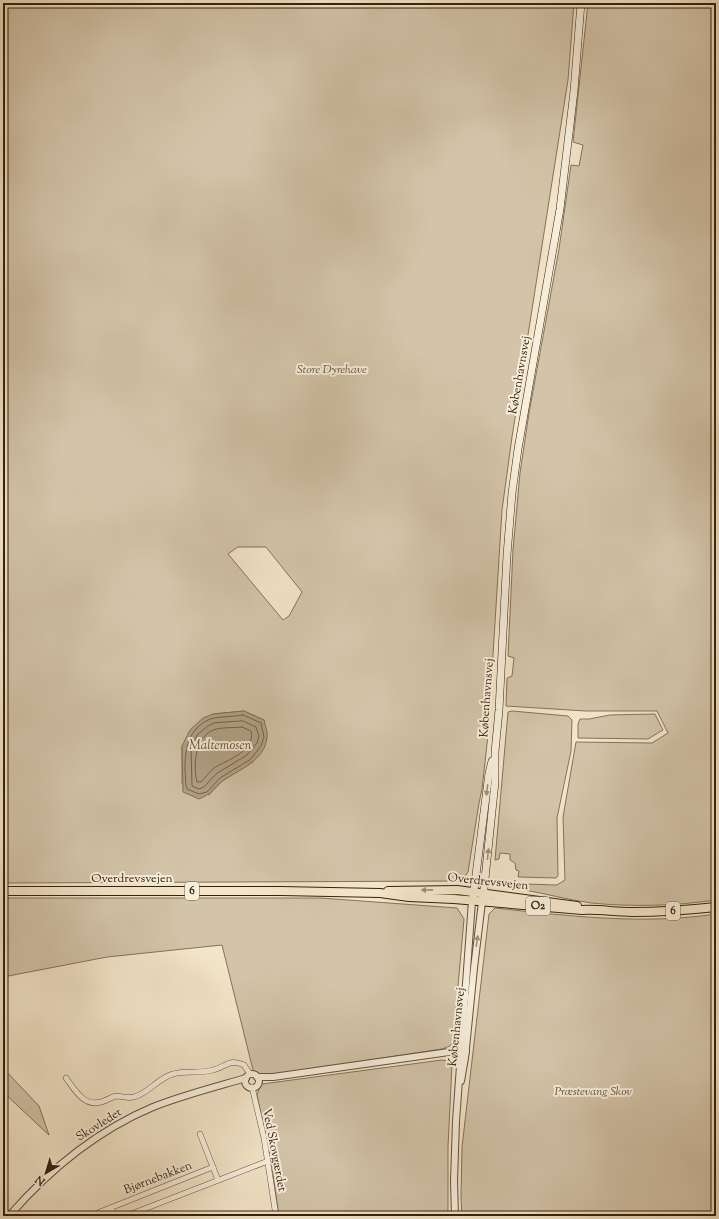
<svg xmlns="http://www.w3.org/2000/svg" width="719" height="1219" viewBox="0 0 719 1219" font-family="'Sorts Mill Goudy',serif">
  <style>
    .green { fill: #d3c4a9; stroke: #84725a; fill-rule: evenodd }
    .water { fill: #b3a288; stroke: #816e56 }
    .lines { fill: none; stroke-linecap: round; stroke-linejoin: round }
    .shore { stroke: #74614a; stroke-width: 1 }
    .minor-casing { stroke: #65513a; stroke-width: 6 }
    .tertiary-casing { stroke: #65513a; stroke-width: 8 }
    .secondary-casing { stroke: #36200b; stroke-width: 8 }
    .primary-casing { stroke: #36200b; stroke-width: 10 }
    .minor { stroke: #f7eedc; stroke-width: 5 }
    .tertiary { stroke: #f7eedc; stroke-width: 6 }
    .secondary { stroke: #f7eedc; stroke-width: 7 }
    .primary { stroke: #f3e5c9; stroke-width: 8 }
    .oneway { fill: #a0917e }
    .oneway2 { fill: #9e8c74 }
    .labels { text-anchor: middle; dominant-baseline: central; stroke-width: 4; stroke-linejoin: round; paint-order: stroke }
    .shield { fill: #f7eedc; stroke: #705e4a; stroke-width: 1 }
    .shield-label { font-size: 11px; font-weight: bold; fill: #36200b }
    .park-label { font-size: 12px; font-style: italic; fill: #65513a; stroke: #f7eedc }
    .street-label { font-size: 12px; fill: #36200b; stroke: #f7eedc }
    .water-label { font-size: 13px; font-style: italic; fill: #624e37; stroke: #f7eedc }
  </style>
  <rect width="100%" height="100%" fill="#f3e5c9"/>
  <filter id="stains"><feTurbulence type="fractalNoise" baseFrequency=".005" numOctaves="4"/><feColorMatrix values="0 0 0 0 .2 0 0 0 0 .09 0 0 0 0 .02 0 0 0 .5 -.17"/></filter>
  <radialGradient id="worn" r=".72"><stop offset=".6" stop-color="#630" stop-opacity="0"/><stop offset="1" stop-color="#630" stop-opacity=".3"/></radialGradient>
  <!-- green -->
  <g class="green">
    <path d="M3 3H574L568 80 512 437 502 510 488 735 482 789 479 803 468 872 464 878 459 881 3 883ZM238 547H266L302 592 289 616 283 620 228 554ZM244 711 264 720 253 762 222 781 209 795 182 784V746L213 714Z"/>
    <path d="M588 3H716V900C674 906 633 907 591 903 569 900 547 894 525 890V884L557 885 565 880 563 817 576 742 652 743 668 733 657 711H586L506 706 507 678 512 676 514 658 508 656 513 550 520 473 529 413 559 249 571 165 579 166 583 145 573 142Z"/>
    <path d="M512 711 568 716 572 720 571 751 557 818 558 876 556 878 518 877 519 871 516 870 515 863 510 860V854L500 853 499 859 495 860 508 712Z"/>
    <path d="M655 714 663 730 648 739 578 738V724L580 719H589L610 715Z"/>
    <path d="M3 898H321L457 908 464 919 453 1042 450 1046 442 1049 270 1075 260 1074 253 1070 222 945 107 957 3 977Z"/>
    <path d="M495 908C568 916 644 925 716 914V1216H462L461 1196 462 1147 489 914Z"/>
    <path d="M442 1060 450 1061 452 1064 448 1147V1216H279L271 1160 257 1095 259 1089 262 1084Z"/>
    <path d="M3 1068 39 1106 49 1135 3 1092Z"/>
  </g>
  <!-- water -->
  <path class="water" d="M244 711 264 720C265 725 268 732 267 738 264 761 240 769 224 780 212 788 214 793 199 799L183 792 182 746 190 730 203 718 213 714Z"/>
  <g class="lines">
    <!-- shore -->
    <g class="shore">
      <path d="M243 715 261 723 264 737 261 746 251 759 220 778 207 792 199 794 187 789C185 784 186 777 185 771 185 751 187 732 206 721 214 716 233 717 243 715Z"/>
      <path d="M243 721 256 727 259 736 257 743 247 755 216 774 204 787 199 789 192 786 191 748 197 735 208 726 214 723Z"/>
      <path d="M242 727 251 731C256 751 227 760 214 768 209 772 205 778 201 782H197C193 766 195 740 211 731 217 727 234 728 242 727Z"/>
    </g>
    <!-- minor casing -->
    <g class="minor-casing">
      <g id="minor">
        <path d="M66 1078C75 1090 84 1107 101 1102 106 1101 111 1097 116 1096 122 1096 128 1099 134 1097 149 1093 158 1078 173 1074 186 1070 200 1074 213 1070 226 1067 229 1058 244 1065L250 1074"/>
        <path d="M252 1087 264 1138 276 1216"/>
        <path d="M200 1134 218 1180"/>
        <path d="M111 1208 114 1216"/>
        <path d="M90 1216 213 1167"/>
        <path d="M126 1216 268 1161"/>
      </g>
    </g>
    <!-- tertiary casing -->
    <g class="tertiary-casing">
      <g id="tertiary">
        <circle cx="252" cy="1081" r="7"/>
        <path d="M257 1077H273L456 1051 466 1052"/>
        <path d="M461 1081 465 1058 474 968 482 902"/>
        <path d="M9 1216C49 1170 96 1131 153 1107 183 1095 215 1087 246 1078"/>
        <path d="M455 1216 454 1181 456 1121 472 901"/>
      </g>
    </g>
    <!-- secondary casing -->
    <g class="secondary-casing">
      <g id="secondary">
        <path d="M473 898 489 773 492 761"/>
        <path d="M483 898 495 782V752L499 710 507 555 512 493 518 449 560 209 574 91 581 3"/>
      </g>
    </g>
    <!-- primary casing -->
    <g class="primary-casing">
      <g id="primary">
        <path d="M3 891H281L380 893 409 897 454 899 582 910C598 909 615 912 632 912 660 912 688 910 716 907"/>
        <path d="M388 891 457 890 577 906"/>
      </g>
    </g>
    <!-- minor -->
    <use href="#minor" class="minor"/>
    <!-- tertiary -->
    <use href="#tertiary" class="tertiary"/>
    <!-- secondary -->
    <use href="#secondary" class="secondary"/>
    <!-- primary -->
    <use href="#primary" class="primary"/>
  </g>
  <!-- one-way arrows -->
  <defs><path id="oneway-solid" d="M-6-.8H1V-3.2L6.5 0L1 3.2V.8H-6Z"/></defs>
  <g class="oneway">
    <use href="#oneway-solid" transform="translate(487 790) rotate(97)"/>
    <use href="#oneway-solid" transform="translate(488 854) rotate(-84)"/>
    <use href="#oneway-solid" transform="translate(477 941) rotate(-82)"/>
  </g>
  <use class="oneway2" href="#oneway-solid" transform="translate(427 890) rotate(179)"/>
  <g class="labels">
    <!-- shield labels -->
    <g class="shield">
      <rect x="185" y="882" width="14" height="18" rx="3"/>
      <rect x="526" y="897" width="24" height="18" rx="3"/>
      <rect x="666" y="902" width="14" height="18" rx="3"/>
    </g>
    <g class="shield-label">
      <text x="192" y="891">6</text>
      <text x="538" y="906">O2</text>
      <text x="673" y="911">6</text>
    </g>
    <!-- park labels -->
    <g class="park-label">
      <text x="332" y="370">Store Dyrehave</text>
      <text x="593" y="1092">Præstevang Skov</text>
    </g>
    <!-- street labels -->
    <g class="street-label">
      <text transform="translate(520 375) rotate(-80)">Københavnsvej</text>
      <text transform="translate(487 698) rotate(-86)">Københavnsvej</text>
      <text x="132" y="879">Overdrevsvejen</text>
      <text transform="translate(488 882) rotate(6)">Overdrevsvejen</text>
      <text transform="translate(457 1027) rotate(-84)">Københavnsvej</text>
      <text transform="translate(99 1125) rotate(-32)">Skovledet</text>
      <text transform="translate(274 1150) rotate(79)">Ved Skovgærdet</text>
      <text transform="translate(158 1178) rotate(-21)">Bjørnebakken</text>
    </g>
    <!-- water labels -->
    <g class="water-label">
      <text x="220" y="746">Maltemosen</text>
    </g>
  </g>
  <!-- margin -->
  <rect width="719" height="1219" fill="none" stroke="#f3e5c9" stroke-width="16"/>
  <rect x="4" y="4" width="711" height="1211" fill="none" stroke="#36200b" stroke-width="2"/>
  <rect x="8" y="8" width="703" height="1203" fill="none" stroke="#36200b"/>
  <!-- north arrow -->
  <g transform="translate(46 1173) rotate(218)" stroke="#f7eedc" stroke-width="3" paint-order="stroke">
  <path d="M0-3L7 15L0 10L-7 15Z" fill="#36200b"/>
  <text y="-6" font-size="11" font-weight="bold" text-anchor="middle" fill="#36200b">N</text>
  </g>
  <rect width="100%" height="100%" filter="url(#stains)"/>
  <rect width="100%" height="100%" fill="url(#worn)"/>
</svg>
